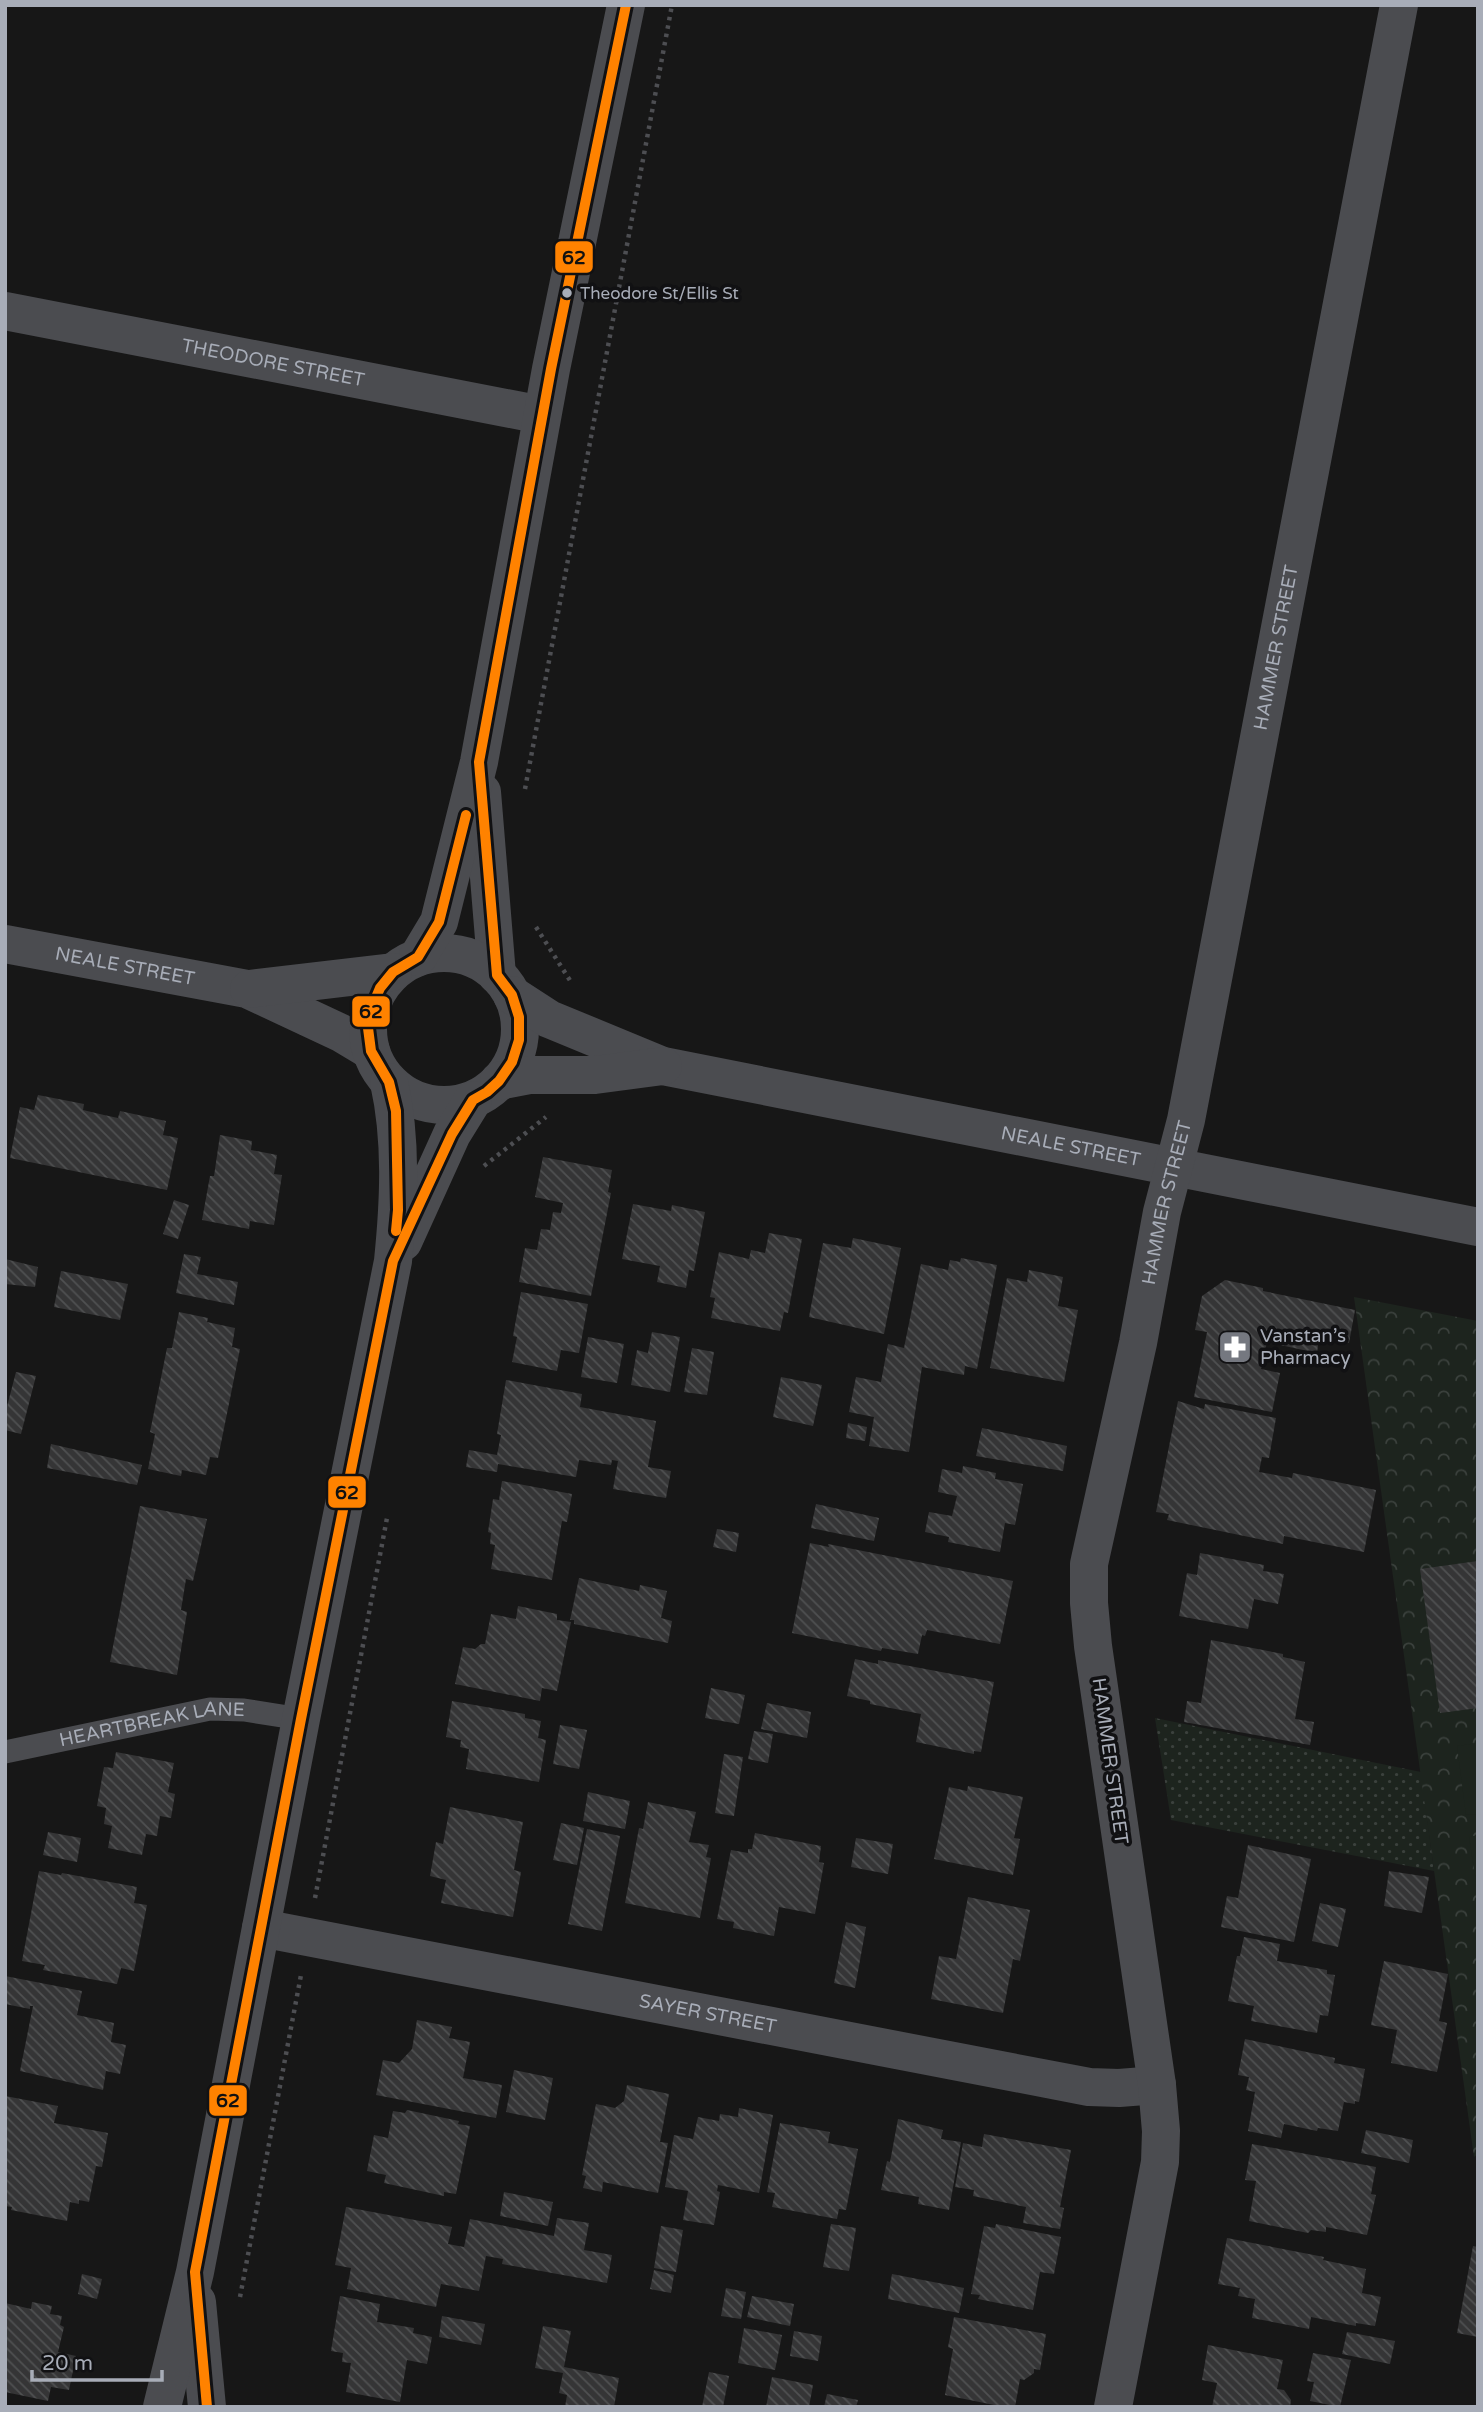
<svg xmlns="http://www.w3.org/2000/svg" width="1483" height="2412" viewBox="0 0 1483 2412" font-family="'Varela Round',sans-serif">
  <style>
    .grass { fill: url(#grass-dots) }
    .forest { fill: url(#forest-crowns) }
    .pitch { fill: #1d241e }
    .building { fill: url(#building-back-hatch) }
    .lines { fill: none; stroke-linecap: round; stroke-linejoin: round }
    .path { stroke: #4d4e52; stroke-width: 4.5; stroke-dasharray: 3.5 5; stroke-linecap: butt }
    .service { stroke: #4b4c50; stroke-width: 23 }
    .minor { stroke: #4b4c50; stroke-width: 38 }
    .bus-1-casing { stroke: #111113; stroke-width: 16 }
    .bus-1 { stroke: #ff8200; stroke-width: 10 }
    .bus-dot { fill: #a8adb8; stroke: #111113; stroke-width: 2.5 }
    .labels { text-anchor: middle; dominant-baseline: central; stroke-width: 7; stroke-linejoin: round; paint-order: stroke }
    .bus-label { font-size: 17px; fill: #a8adb8; stroke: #111113; text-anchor: start }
    .street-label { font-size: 19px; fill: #a8adb8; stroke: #111113 }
    .poi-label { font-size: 19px; fill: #a8adb8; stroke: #111113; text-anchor: start }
    .line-badge { stroke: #111113; stroke-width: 2.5 }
    .pale-badge-label { font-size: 19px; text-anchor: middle; font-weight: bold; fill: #111 }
  </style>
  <defs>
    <pattern id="grass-dots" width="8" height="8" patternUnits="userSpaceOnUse" patternTransform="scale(1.75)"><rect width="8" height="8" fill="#1d241e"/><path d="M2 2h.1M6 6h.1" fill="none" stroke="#3b413d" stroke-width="1.8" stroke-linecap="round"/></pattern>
    <pattern id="forest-crowns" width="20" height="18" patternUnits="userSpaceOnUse" patternTransform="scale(1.75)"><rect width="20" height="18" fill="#1d241e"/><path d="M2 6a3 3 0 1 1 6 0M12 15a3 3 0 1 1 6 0" fill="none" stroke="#3b413d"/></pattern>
    <pattern id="building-back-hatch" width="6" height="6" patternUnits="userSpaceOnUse" patternTransform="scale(1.75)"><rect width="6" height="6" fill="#353536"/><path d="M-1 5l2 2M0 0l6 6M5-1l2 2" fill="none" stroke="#4f5051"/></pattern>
  </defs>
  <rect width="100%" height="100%" fill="#171717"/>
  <!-- grass -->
  <path class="grass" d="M1155 1718 1421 1772 1434 1871 1171 1820Z"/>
  <!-- forest -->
  <path class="forest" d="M1354 1297 1478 1321V2154L1474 2157Z"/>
  <!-- pitch -->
  <g class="pitch">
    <path d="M1478 1743V1814L1466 1815 1457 1746Z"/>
    <path d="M1478 1835V1895L1469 1837Z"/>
  </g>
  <!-- building -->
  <g class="building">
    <path d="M38 1095 84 1104 83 1110 104 1115 118 1118 120 1111 166 1121 163 1135 178 1138 167 1190 10 1158 20 1107 34 1110Z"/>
    <path d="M220 1135 252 1141 251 1150 277 1155 274 1174 282 1175 274 1225 250 1221 249 1229 202 1220 210 1176H214Z"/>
    <path d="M543 1157 612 1170 608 1192 611 1193 591 1296 519 1282 525 1248 537 1250 541 1229 550 1230 553 1212 561 1213 563 1203 535 1197Z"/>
    <path d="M174 1200 189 1205 178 1239 163 1234Z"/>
    <path d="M633 1204 671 1211 672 1205 705 1212 694 1271 689 1270 686 1288 657 1282 660 1266 622 1259Z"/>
    <path d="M769 1233 802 1239 788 1313 784 1312 780 1331 711 1318 715 1298 710 1297 719 1252 749 1259 751 1250 765 1253Z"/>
    <path d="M853 1238 901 1248 884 1334 809 1317 823 1243 851 1248Z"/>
    <path d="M184 1254 201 1257 197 1274 238 1282 234 1305 176 1293Z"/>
    <path d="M961 1258 997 1265 977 1369 965 1366 964 1375 922 1367 909 1452 869 1446 874 1417 849 1412 856 1377 881 1382 888 1344 904 1348 921 1264 948 1270 950 1260 960 1262Z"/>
    <path d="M5 1259 38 1267 35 1287 5 1284Z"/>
    <path d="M1029 1270 1063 1277 1058 1306 1078 1310 1064 1382 990 1368 1007 1278 1027 1282Z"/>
    <path d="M61 1271 128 1284 120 1320 54 1307Z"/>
    <path d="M1225 1280 1263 1288V1291L1355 1310 1349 1343 1319 1338 1317 1353 1267 1342 1261 1369 1280 1373 1272 1412 1194 1397 1207 1332 1195 1330 1202 1296Z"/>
    <path d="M521 1292 588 1304 579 1353 561 1350 557 1371 512 1362 517 1337 513 1336Z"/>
    <path d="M179 1312 208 1318 207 1322 235 1328 232 1347 240 1349 218 1458 210 1457 206 1475 182 1470 181 1476 148 1469 155 1434 150 1432 167 1348H172Z"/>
    <path d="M652 1332 680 1337 670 1392 631 1385 637 1350 648 1353Z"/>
    <path d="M588 1337 624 1344 617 1383 581 1377Z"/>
    <path d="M692 1348 714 1352 707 1395 684 1392Z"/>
    <path d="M16 1372 36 1376 21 1434 5 1430V1414Z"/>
    <path d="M781 1377 822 1385 813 1426 773 1417Z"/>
    <path d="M506 1380 582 1394 580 1407 656 1421 648 1467 671 1471 666 1498 613 1489 618 1461 612 1460 611 1465 579 1460 576 1477 498 1464 497 1472 466 1467 469 1450 497 1455 501 1435 497 1434Z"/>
    <path d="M1178 1401 1204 1409 1205 1404 1276 1418 1269 1458 1262 1457 1259 1472 1292 1478 1293 1473 1376 1490 1364 1552 1284 1536 1283 1544 1167 1520 1169 1514 1156 1512Z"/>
    <path d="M848 1423 867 1427 865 1441 846 1438Z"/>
    <path d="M982 1428 1067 1446 1063 1471 976 1456Z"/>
    <path d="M51 1444 142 1465 137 1485 47 1468Z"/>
    <path d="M963 1466 996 1473 995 1479 1023 1484 1015 1525 1005 1523 1000 1552 948 1542 949 1537 925 1532 929 1512 952 1516 957 1496 938 1492 942 1469 962 1473Z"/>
    <path d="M502 1481 572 1494 567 1522 562 1521 552 1580 491 1569 495 1545 490 1544 491 1533 488 1532 493 1499 499 1500Z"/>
    <path d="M816 1504 879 1518 874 1541 811 1528Z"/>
    <path d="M140 1506 207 1519 193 1581 186 1579 181 1610 187 1612 177 1675 110 1662Z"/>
    <path d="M717 1529 739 1533 736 1552 713 1547Z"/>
    <path d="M810 1543 829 1547 828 1544 1013 1581 1000 1644 927 1630 925 1636 922 1635 918 1654 882 1648 881 1651 792 1633Z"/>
    <path d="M1200 1553 1264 1565 1263 1571 1284 1574 1278 1604 1254 1599 1248 1629 1179 1616 1187 1573 1197 1575Z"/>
    <path d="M1478 1561V1708L1440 1713 1420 1569Z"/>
    <path d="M579 1578 639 1591 640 1585 667 1591 661 1618 672 1621 668 1643 574 1624V1620H570Z"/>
    <path d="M518 1606 557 1614V1620L571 1622 557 1691 542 1688 540 1701 455 1684 463 1647 475 1649 481 1644H485L491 1614 516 1619Z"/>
    <path d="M1211 1640 1283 1654V1657L1305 1662 1295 1719 1314 1722 1310 1745 1184 1722 1187 1701 1201 1703Z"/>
    <path d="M855 1659 878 1664V1660L994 1682 981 1752 974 1751V1754L916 1742 921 1714 870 1704V1701L847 1696Z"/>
    <path d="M711 1688 745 1695 739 1724 705 1718Z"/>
    <path d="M452 1701 525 1714V1718L541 1721 538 1738 546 1740 539 1782 466 1769 469 1749 460 1747 461 1740 446 1737Z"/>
    <path d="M767 1703 811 1712 807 1738 761 1729Z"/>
    <path d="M560 1725 587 1730 579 1769 553 1764Z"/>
    <path d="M754 1731 773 1734 768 1763 748 1759Z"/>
    <path d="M116 1752 174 1763 168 1792 175 1794 171 1818 160 1816 157 1836 146 1834 142 1855 108 1848 112 1826 104 1824 106 1808 97 1806 104 1767 113 1768Z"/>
    <path d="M724 1754 743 1757 734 1816 715 1813Z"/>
    <path d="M968 1786 1023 1797 1014 1838 1020 1839 1013 1875 934 1859 949 1787 967 1791Z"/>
    <path d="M588 1792 630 1801 625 1829 583 1821Z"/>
    <path d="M648 1802 696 1812 689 1842 709 1845 706 1857 711 1858 700 1918 625 1903 639 1828 643 1829Z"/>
    <path d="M450 1807 523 1822 514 1870 521 1872 513 1917 441 1903 446 1880 430 1876 436 1842 443 1844Z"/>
    <path d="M561 1823 584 1828 577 1865 553 1860Z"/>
    <path d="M587 1829 620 1836 602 1931 568 1924Z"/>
    <path d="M48 1832 81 1838 77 1862 43 1855Z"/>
    <path d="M755 1833 821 1846 819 1862 824 1863 815 1914 779 1907 774 1936 733 1928 734 1922 717 1919 731 1850 748 1853V1849H752Z"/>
    <path d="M856 1838 893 1844 888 1874 851 1867Z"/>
    <path d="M1248 1845 1311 1859 1294 1942 1221 1927 1227 1896 1238 1898Z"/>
    <path d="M39 1871 61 1875 62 1873 137 1887 134 1903 147 1905 134 1971 121 1968 117 1984 43 1970 45 1965 22 1961Z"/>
    <path d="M1389 1871 1429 1877 1422 1913 1384 1906Z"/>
    <path d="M968 1897 1030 1910 1020 1961 1013 1959 1003 2013 931 1999 939 1956 956 1959Z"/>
    <path d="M1320 1903 1346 1909 1338 1947 1312 1941Z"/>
    <path d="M846 1922 866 1927 855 1988 834 1983Z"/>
    <path d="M1244 1937 1280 1944 1277 1961 1327 1970V1974L1335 1975 1328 2016 1320 2015 1317 2033 1251 2021 1254 2006 1228 2001 1237 1956H1240Z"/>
    <path d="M1384 1961 1448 1974 1439 2021 1447 2023 1437 2072 1391 2063 1397 2030 1371 2025Z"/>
    <path d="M5 1976 82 1991 77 2015 114 2023 111 2042 126 2045 120 2074 106 2071 103 2090 20 2071 33 2006H30V2009L5 2004Z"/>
    <path d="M417 2020 452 2027 449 2038 470 2042 463 2078 502 2085 496 2118 376 2095 383 2060 399 2063 412 2049Z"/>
    <path d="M1245 2039 1335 2058 1334 2063 1365 2069 1359 2102 1355 2101V2104L1344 2102 1338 2131 1318 2128 1317 2131 1284 2124 1281 2138 1248 2131 1255 2092 1246 2090 1249 2077 1238 2075Z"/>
    <path d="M514 2070 553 2078 545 2120 506 2112Z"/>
    <path d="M627 2085 669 2094 660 2142 668 2143 658 2193 603 2182 602 2192 583 2188 586 2176 582 2175 596 2104 615 2108 624 2101Z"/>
    <path d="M5 2096 58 2106 54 2123 108 2133 102 2167 96 2166 89 2202 79 2200V2204L70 2202 67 2221 11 2210 12 2207 5 2206Z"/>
    <path d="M739 2108 773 2115 759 2193 718 2185 717 2191 720 2192 714 2225 683 2220 688 2191 665 2187 674 2135 693 2139 698 2117 719 2121 720 2114 738 2117Z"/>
    <path d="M407 2110 459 2121 458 2124 470 2126 456 2194 444 2192V2196L384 2183 386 2175 367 2171 374 2135 388 2138 393 2111 405 2113Z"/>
    <path d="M898 2119 943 2130 941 2139 961 2142 949 2210 918 2204 919 2197 881 2190 887 2161 890 2162Z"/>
    <path d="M780 2123 830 2132 828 2143 858 2149 846 2210 839 2209 837 2219 772 2207 775 2193 767 2192Z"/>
    <path d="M1366 2130 1413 2140 1409 2163 1361 2153Z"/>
    <path d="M984 2134 1071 2150 1060 2207 1064 2208 1060 2229 1023 2223 1026 2207 973 2196 974 2190 955 2187 963 2143 982 2147Z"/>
    <path d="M1252 2144 1376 2167 1371 2194 1376 2195 1367 2235 1326 2227V2232L1311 2230 1308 2233 1249 2221 1256 2181 1245 2180Z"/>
    <path d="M504 2192 553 2202 548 2226 500 2216Z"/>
    <path d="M346 2207 452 2227 448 2244 464 2247 470 2219 554 2236 557 2218 589 2223 584 2250 612 2255 607 2283 502 2264 503 2259 486 2256 479 2291 441 2284 436 2307 347 2289 351 2268 335 2265Z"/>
    <path d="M831 2224 856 2228 849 2271 823 2267Z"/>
    <path d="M996 2224 1061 2237 1054 2274 1040 2272 1033 2310 978 2299 980 2295 971 2294 984 2226 995 2228Z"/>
    <path d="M661 2226 683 2230 676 2272 654 2268Z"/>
    <path d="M1227 2238 1324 2257 1323 2260 1366 2269 1362 2293 1381 2297 1375 2326 1356 2323V2326L1311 2317 1309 2329 1252 2318 1255 2299 1238 2296 1240 2288 1218 2284Z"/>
    <path d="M1473 2246 1478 2247V2337L1457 2333Z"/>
    <path d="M654 2270 674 2275 671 2293 650 2289Z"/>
    <path d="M82 2274 102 2279 97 2299 78 2294Z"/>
    <path d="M892 2274 964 2288 959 2313 888 2299Z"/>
    <path d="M726 2288 746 2292 741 2319 721 2316Z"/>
    <path d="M340 2296 380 2304 377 2322 414 2328 413 2333 432 2337 427 2364 407 2360 400 2402 346 2392 351 2363 342 2362 343 2353 331 2351Z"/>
    <path d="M752 2296 794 2304 790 2326 747 2317Z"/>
    <path d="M32 2302 52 2306 50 2314 62 2316 60 2325 64 2327 58 2352 76 2356 69 2390 51 2387 48 2401 5 2392V2303L31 2309Z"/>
    <path d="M442 2316 485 2324 481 2345 439 2337Z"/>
    <path d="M954 2317 1046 2334 1040 2370 1034 2369V2373L1024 2380 1020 2379 1015 2407H1004L945 2395 953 2349 948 2347Z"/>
    <path d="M543 2326 571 2331 564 2367 619 2378 614 2407H565L567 2395 559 2393 563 2373 535 2368Z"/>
    <path d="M744 2328 782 2335 775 2370 738 2363Z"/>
    <path d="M794 2331 822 2336 818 2361 790 2356Z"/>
    <path d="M1347 2332 1395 2341 1390 2364 1342 2354Z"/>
    <path d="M1208 2345 1283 2360 1277 2389 1284 2390 1291 2400 1290 2407H1212L1217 2383 1202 2380Z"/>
    <path d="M1313 2353 1351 2360 1340 2407 1310 2401 1314 2382 1307 2381Z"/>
    <path d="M709 2372 729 2376 723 2407H702Z"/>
    <path d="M772 2377 813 2385 809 2407H766Z"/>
    <path d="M827 2394 858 2400 856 2407H824Z"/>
  </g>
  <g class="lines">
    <!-- path -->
    <g class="path">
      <path d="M525 789 672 5"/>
      <path d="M536 927 571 982"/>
      <path d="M484 1166 546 1117"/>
      <path d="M315 1898 387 1518"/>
      <path d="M240 2297 301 1975"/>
    </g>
    <!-- service -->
    <path class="service" id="s1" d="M5 1752 210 1709 244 1710 301 1719"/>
    <!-- minor -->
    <g class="minor">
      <path id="s2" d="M5 311 542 415"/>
      <path d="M482 792 497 975"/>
      <path id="s3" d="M5 944 247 989 341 1033 371 1051"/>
      <circle cx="444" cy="1029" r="76"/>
      <path d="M418 957 439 922 479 762 551 369 626 5"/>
      <path d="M249 989 393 972"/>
      <path id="s4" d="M512 995 549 1019 663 1066 1478 1227"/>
      <path d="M499 1081 529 1075H595L663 1066"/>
      <path d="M403 1242 452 1134 473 1100"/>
      <path id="s5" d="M261 1928 1089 2087 1119 2088 1157 2085"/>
      <path d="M197 2302 207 2407"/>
      <path d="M162 2407 195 2272 301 1719 393 1261C399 1202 402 1140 389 1082"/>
      <path id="s6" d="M1113 2407 1160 2162 1161 2131 1157 2085 1093 1646 1089 1603V1564L1138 1343 1162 1212 1186 1120 1399 5"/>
    </g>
    <!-- bus-1 casing -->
    <g class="bus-1-casing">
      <g id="bus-1">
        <path d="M396 1231 398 1210 396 1111 389 1082 371 1051 368 1028 372 1007 380 988 393 972 418 957 439 922 466 815"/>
        <path d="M207 2407 195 2272 301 1719 393 1261 452 1134 473 1100 487 1092 499 1081 512 1062 519 1040V1017L512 995 497 975 479 762 551 369 626 5"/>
      </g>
    </g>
    <!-- bus-1 -->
    <use href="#bus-1" class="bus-1"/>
  </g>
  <!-- icons -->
  <defs>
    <g id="pharmacy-square" transform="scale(1.75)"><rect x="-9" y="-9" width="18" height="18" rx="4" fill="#757880" stroke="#111113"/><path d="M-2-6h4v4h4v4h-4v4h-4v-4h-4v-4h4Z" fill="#fff"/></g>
  </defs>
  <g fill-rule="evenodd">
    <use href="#pharmacy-square" x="1235" y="1347"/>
  </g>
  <!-- markers -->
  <circle class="bus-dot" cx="567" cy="293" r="6"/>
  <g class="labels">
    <!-- bus labels -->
    <g class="bus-label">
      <text x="580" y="293">Theodore St/Ellis St</text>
    </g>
    <!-- street labels -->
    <g class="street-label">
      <text stroke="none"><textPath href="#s2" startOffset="273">THEODORE STREET</textPath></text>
      <text stroke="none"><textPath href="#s6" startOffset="1788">HAMMER STREET</textPath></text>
      <text stroke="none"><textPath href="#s3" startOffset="122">NEALE STREET</textPath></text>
      <text stroke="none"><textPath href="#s4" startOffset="583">NEALE STREET</textPath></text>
      <text stroke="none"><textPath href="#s6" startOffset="1222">HAMMER STREET</textPath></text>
      <text stroke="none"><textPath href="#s1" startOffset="150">HEARTBREAK LANE</textPath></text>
      <text transform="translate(1110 1761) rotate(82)">HAMMER STREET</text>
      <text stroke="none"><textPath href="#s5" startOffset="455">SAYER STREET</textPath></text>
    </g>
    <!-- poi labels -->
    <g class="poi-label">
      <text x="1260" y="1336">Vanstan’s<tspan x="1260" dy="22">Pharmacy</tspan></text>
    </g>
  </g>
  <g class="line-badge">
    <rect x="554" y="240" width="40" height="34" rx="7" fill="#ff8200"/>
    <rect x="351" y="995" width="40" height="33" rx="7" fill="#ff8200"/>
    <rect x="327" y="1475" width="40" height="34" rx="7" fill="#ff8200"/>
    <rect x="208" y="2084" width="40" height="33" rx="7" fill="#ff8200"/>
  </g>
  <g class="pale-badge-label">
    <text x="574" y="264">62</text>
    <text x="371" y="1018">62</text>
    <text x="347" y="1499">62</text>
    <text x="228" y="2107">62</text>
  </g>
  <!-- border -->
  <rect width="1483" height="2412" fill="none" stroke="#a8adb8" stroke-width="14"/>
  <!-- scale -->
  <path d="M32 2370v10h130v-10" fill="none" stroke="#a8adb8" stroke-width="3.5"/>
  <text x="42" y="2370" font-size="21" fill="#a8adb8" stroke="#111113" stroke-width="5" paint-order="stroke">20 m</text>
</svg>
